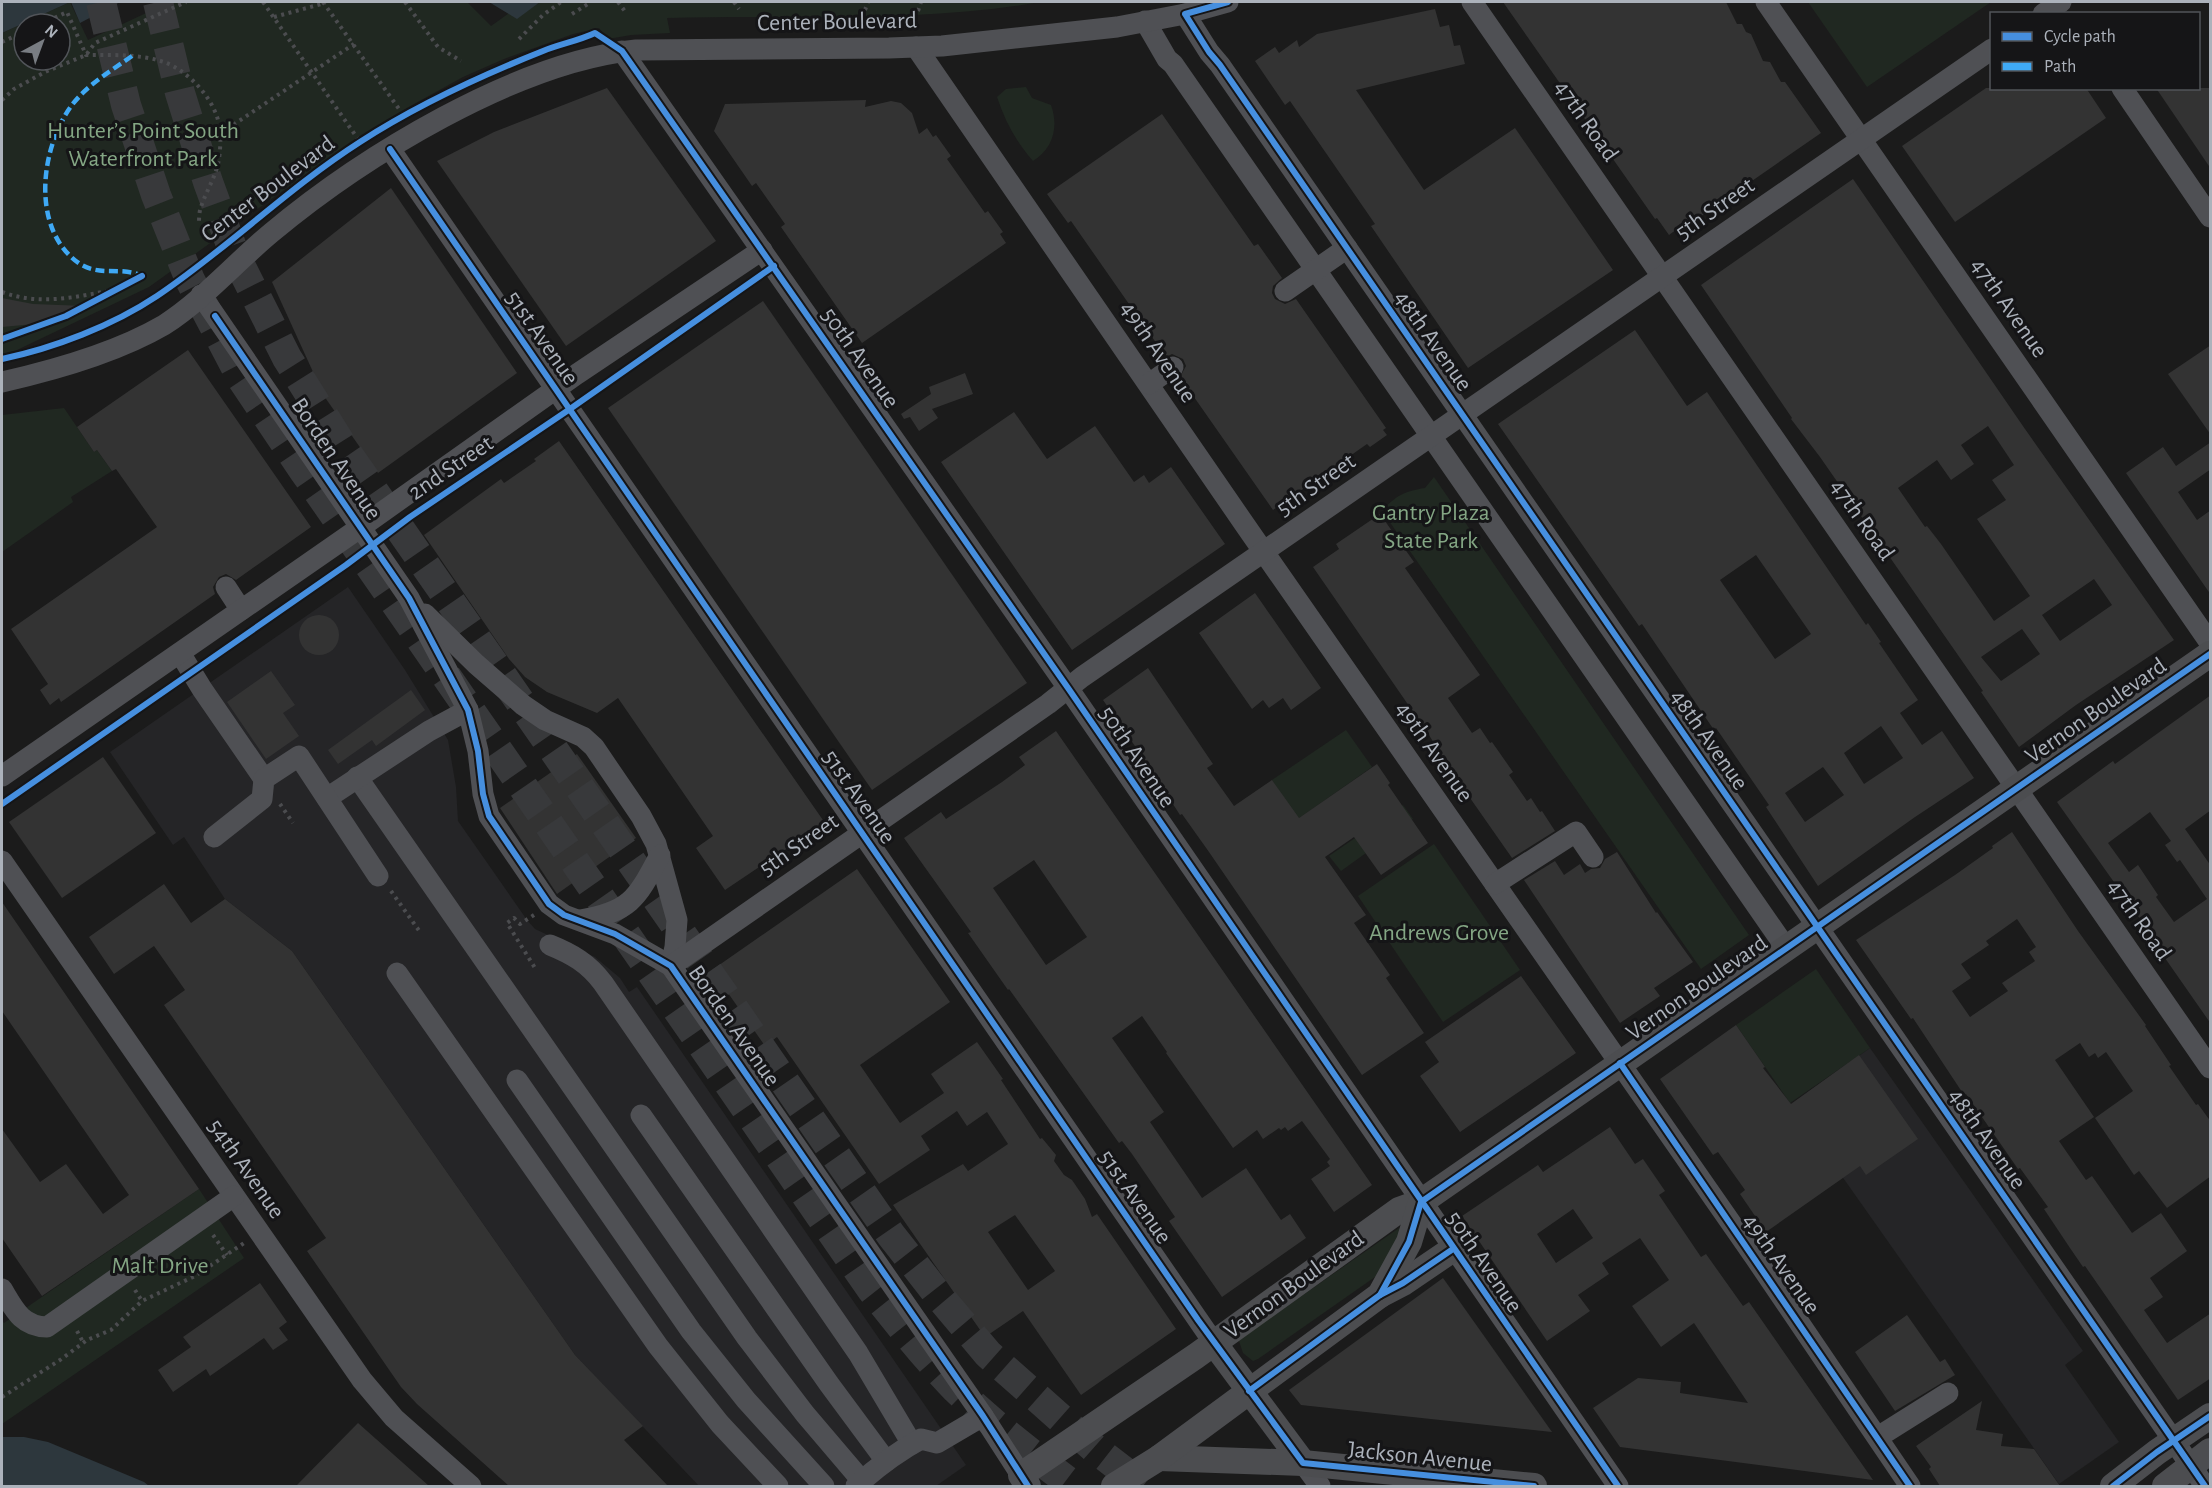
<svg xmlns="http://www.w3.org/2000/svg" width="2212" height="1488" viewBox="0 0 2212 1488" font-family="'Alegreya Sans',sans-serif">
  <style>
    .built { fill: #252527 }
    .green { fill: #202821; fill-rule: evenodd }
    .water { fill: #2d373d }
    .building { fill: #333; fill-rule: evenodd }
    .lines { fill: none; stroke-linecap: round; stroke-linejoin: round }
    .highway-tunnel { stroke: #38393b; stroke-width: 30; stroke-dasharray: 30 15; stroke-linecap: butt }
    .path { stroke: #4b4c4f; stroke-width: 4; stroke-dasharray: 3 4.5; stroke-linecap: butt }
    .minor { stroke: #4f5054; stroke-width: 21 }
    .major { stroke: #4c4d50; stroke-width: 26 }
    .quiet { stroke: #3fa9f5; stroke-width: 4.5; stroke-dasharray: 9 4.5; stroke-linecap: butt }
    .cycleway-casing { stroke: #151517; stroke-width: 10 }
    .cycleway { stroke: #468fdf; stroke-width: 6 }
    .labels { text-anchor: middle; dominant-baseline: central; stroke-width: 6; stroke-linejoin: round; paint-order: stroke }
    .street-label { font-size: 24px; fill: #acb2bb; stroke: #151517 }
    .park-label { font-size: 24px; fill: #84a684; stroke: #151517 }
  </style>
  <rect width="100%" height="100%" fill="#1b1b1b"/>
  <!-- built -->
  <g class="built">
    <path d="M348 587 405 670 448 740 456 787 458 821 527 920 535 929 595 957 620 978 629 992 637 987 966 1465 936 1486H699L575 1355 292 951 225 899 184 837 173 845 110 752Z"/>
    <path d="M1870 1048 2083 1351 2065 1365 2119 1442 2059 1484 1791 1104Z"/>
  </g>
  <!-- green -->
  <g class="green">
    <path d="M70 2 88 40 170 2H467L491 26 522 4 527 11 540 2H1040C917 24 791 14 667 18L670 33 631 35 608 39 599 28 573 34 504 59 463 77 405 109 355 139 149 287 17 350 2 354V33ZM24 24H60V60H24Z"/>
    <path d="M1808 2H1991L1867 87Z"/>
    <path d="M1026 87 1032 98 1051 105C1059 127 1053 149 1033 161 1016 142 1005 121 997 97L1006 89Z"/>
    <path d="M64 408 94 452 97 450 112 471 71 497 73 502 2 552V415Z"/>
    <path d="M1434 477 1749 935 1701 969 1382 511C1395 496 1405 491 1425 488Z"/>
    <path d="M1346 730 1372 767 1298 819 1272 780Z"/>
    <path d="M1403 805 1413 819 1341 871 1329 856Z"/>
    <path d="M1434 844 1520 970 1443 1022 1358 896Z"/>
    <path d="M1816 969 1870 1048 1790 1103 1736 1025Z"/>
    <path d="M199 1189 244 1258 2 1424V1321L4 1323Z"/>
    <path d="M1399 1228 1404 1236 1385 1270 1258 1359 1253 1361 1243 1353 1239 1341 1244 1336Z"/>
  </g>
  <!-- water -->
  <g class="water">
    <path d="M2 2H70L2 33Z"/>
    <path d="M71 2H120L80 23Z"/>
    <path d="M489 2H540L517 19Z"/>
    <path d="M2 1437H24L48 1442 144 1482 149 1486H2Z"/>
  </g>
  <!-- building -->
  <g class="building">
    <path d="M1503 2H1726L1737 24H1742L1746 32 1751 34 1763 61 1770 62 1781 82H1785L1821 133 1687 226 1685 223 1669 235 1657 218 1655 219Z"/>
    <path d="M1435 9 1440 27 1449 25 1454 46 1460 45 1465 64 1356 90 1424 190 1515 128 1613 270 1468 368 1371 226 1375 224 1290 101 1285 105 1255 61 1275 47 1279 53 1297 40 1299 47 1317 34Z"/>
    <path d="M607 88 716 241 566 346 437 161 494 132Z"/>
    <path d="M1986 88H2086L2106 118 1955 222 1902 146Z"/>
    <path d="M2156 88H2211V169Z"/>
    <path d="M866 100 865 107 891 101 901 103 912 113 919 134 927 128 933 137 936 135 951 156 947 159 985 213 988 211 1003 232 1000 234 1006 243 862 343 781 227 785 224 756 183 752 186 714 131 725 104Z"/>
    <path d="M1162 114 1254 246 1258 244 1282 278 1273 286 1272 293 1275 299 1285 304 1296 299 1386 428 1383 430 1387 435 1370 447 1367 444 1273 510 1180 377 1186 366 1183 359 1172 354 1166 357 1071 221 1068 223 1047 194Z"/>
    <path d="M1853 179 2025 429 2174 640 2076 705 2019 747 1981 692 1983 691 1820 457 1791 419 1792 418 1701 285ZM1988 426 2014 465 1992 480 2006 500 1977 519 2030 596 1994 621 1941 544 1927 526 1925 527 1898 488 1937 460 1951 480 1974 464 1961 445ZM2094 579 2112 605 2060 641 2042 615ZM2022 629 2040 654 2001 681 1981 657Z"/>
    <path d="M391 188 517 373 378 473 324 396 272 282Z"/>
    <path d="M2 298 33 304 85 306 34 324 2 327Z"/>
    <path d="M763 301 1027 683 872 790 608 408Z"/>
    <path d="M1635 330 1687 406 1707 392 1866 625 1868 623 1881 642 1879 643 1918 700 1900 713 1922 745 1942 731 1974 778 1915 817 1818 886 1766 807 1769 805 1716 728 1714 730 1642 624 1639 626 1498 424ZM1756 555 1811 634 1775 659 1720 580ZM1881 726 1903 758 1864 784 1844 753ZM1823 767 1844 795 1805 822 1785 793Z"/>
    <path d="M2211 345V435L2168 374Z"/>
    <path d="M188 350 311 527 236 580 226 574 219 577 213 587 215 594 61 702 59 698 50 705 40 690 48 684 11 629 157 527 116 469 112 471 97 450 94 452 77 427Z"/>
    <path d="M965 373 973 394 932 409 938 418 919 431 910 417 904 419 901 414 931 394 929 387Z"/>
    <path d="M1014 412 1047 459 1095 426 1134 482 1144 475 1149 483 1171 467 1225 544 1072 650 941 462Z"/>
    <path d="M559 441 825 823 725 890 696 848 713 836 618 698 597 713 547 692 525 677 509 659 424 535 501 479 504 483 536 461 534 459Z"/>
    <path d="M2211 442V469L2178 492 2197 520 2211 510V595L2126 473 2163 447 2176 466Z"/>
    <path d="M1380 514 1414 562 1405 568 1480 675 1448 698 1472 733 1480 728 1490 743 1492 742 1513 772 1509 775 1527 801 1531 798 1540 812 1542 811 1555 831 1512 858 1440 755 1441 754 1427 732 1313 567 1339 549 1336 544Z"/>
    <path d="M1255 593 1321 688 1291 710 1283 698 1269 708 1263 700 1252 709 1199 633Z"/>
    <circle cx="319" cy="635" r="20"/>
    <path d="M1148 668 1213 764 1207 768 1234 806 1272 780 1299 818 1377 764 1390 783 1388 785 1428 843 1381 875 1354 837 1325 857 1366 915 1354 923 1390 975 1386 978 1424 1033 1362 1075 1209 852 1182 814 1180 815 1144 759 1103 700Z"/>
    <path d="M271 671 295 705 283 713 299 736 266 759 227 702Z"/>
    <path d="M411 690 425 710 376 746 372 740 338 764 328 750Z"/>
    <path d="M2211 695V810L2185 829 2211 866V1024L2151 938 2153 937 2057 802 2113 761 2115 764ZM2150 812 2171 841 2165 845 2177 862 2180 860 2207 899 2174 922 2156 897 2158 895 2138 865 2129 872 2108 843Z"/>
    <path d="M1056 731 1372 1185 1334 1212 1311 1179 1330 1166 1327 1162 1330 1159 1302 1121 1288 1131 1285 1127 1281 1130 1279 1128 1263 1139 1257 1130 1233 1148 1166 1053 1167 1052 1142 1016 1112 1038 1164 1112 1150 1122 1202 1198 1246 1168 1281 1220 1290 1214 1306 1238 1222 1297 1169 1221 1175 1217 1132 1154 1122 1141 1119 1143 1009 989 1008 990 968 933 971 932 904 838 941 812 946 819 1002 782 1025 765 1019 757ZM1034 860 1087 937 1046 965 993 888Z"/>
    <path d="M577 754 636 838 557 894 500 808Z"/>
    <path d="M103 757 156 833 62 898 9 822Z"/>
    <path d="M2012 832 2078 931 2146 1025 2145 1026 2171 1065 2169 1066 2196 1105 2198 1104 2211 1122V1176L2167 1208 2139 1171 2134 1175 2095 1118 2133 1091 2106 1052 2098 1058 2095 1053 2089 1057 2080 1043 2055 1060 2094 1117 2059 1141 2086 1180 2092 1176 2132 1233 2161 1213 2187 1251 2150 1278 2163 1297 2144 1310 2167 1343 2211 1313V1378L2178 1400 2085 1266 2083 1267 2070 1248 2044 1209 2048 1207 2020 1168 2018 1169 1966 1094 1964 1095 1913 1018 1911 1019 1856 940 1955 875 1993 848 1992 846ZM2017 919 2036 947 2029 952 2035 961 2002 983 2008 991 1970 1017 1952 991 1971 978 1961 964 1989 945 1986 941Z"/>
    <path d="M1617 852 1656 913 1657 912 1693 962 1654 988 1660 996 1620 1023 1524 880 1555 861 1564 875 1580 864 1585 873 1591 869 1600 868 1605 859Z"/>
    <path d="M857 869 950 1002 860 1065 900 1123 944 1093 931 1074 977 1042 1003 1079 1001 1080 1040 1139 1042 1138 1056 1155 1054 1161 1064 1175 1072 1180 1085 1199 1092 1217 1097 1214 1176 1329 1081 1395 1023 1311 985 1337 893 1205 963 1164 968 1171 1008 1144 987 1112 967 1126 957 1111 921 1136 930 1150 879 1184 777 1037 765 1046 712 970ZM1015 1215 1055 1271 1028 1290 988 1232Z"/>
    <path d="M164 884 191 923 225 899 292 951 575 1355 643 1426 624 1440 668 1486H509L417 1404 401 1387 307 1251 326 1238 164 1005 185 990 154 946 114 974 89 937Z"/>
    <path d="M2 902 199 1189 42 1296 2 1238V1129L40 1182 66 1164 103 1214 129 1195 2 1011Z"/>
    <path d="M1521 976 1576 1053 1460 1132 1420 1076 1439 1062 1425 1042Z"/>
    <path d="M1736 1025 1765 1067 1763 1068 1791 1104 1859 1055 1918 1139 1866 1175 1860 1166 1766 1232 1740 1194 1745 1190 1718 1152 1713 1155 1660 1079Z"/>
    <path d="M1610 1127 1635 1164 1643 1159 1665 1191 1659 1195 1701 1257 1706 1254 1743 1306 1749 1302 1873 1480 1620 1447 1593 1408 1638 1378 1681 1382 1680 1393 1748 1403 1694 1323 1661 1347 1632 1306 1669 1280 1640 1238 1602 1263 1609 1274 1578 1295 1590 1311 1547 1341 1462 1216 1538 1165 1543 1172ZM1573 1209 1593 1238 1556 1263 1537 1234Z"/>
    <path d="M1443 1278 1552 1432 1301 1405 1289 1390Z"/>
    <path d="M260 1283 287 1322 279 1328 288 1340 273 1350 264 1338 210 1376 206 1369 173 1392 158 1370 191 1347 183 1337Z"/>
    <path d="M1907 1315 1940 1362 1945 1359 1955 1375 1895 1411 1855 1352Z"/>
    <path d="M1982 1401 1976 1430 2003 1434 2001 1446 2034 1449 2060 1486H1940L1929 1469 1931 1467 1916 1446Z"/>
    <path d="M358 1423 429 1486H296Z"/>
  </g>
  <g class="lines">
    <!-- highway-tunnel -->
    <g class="highway-tunnel">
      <path d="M101 2 126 105 156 195 190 280 242 379 304 471 872 1290C899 1324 926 1358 956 1389 993 1425 1033 1455 1074 1486"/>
      <path d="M158 2 180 93 208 182 234 253 287 358 345 450 891 1235 939 1296 988 1354 1094 1448 1143 1486"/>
    </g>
    <!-- path -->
    <g class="path">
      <path d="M263 2 360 142"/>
      <path d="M323 2 404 116"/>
      <path d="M405 2 438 47 461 61"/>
      <path d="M618 2 627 14"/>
      <path d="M734 2 739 9"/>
      <path d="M865 10 868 2"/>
      <path d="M918 11 921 2"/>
      <path d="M572 14 591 2"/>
      <path d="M274 17 325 3"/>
      <path d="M41 24 67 12 86 55C112 55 140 54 164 62 191 72 218 103 220 131 221 140 220 151 219 159 216 177 206 191 201 207 199 212 199 219 199 225"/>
      <path d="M519 39 543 15 561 2"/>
      <path d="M2 42 24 32"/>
      <path d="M2 100 14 89 45 72 86 55 95 43 186 2"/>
      <path d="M221 133 354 44"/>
      <path d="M2 292C40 306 77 297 117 289"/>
      <path d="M280 804 293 823"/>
      <path d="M391 891 420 932"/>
      <path d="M534 915 520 924 514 918 507 923 535 968"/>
      <path d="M213 1235 227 1255"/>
      <path d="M135 1290 142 1301"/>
      <path d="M77 1331 83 1342"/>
      <path d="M2 1397 60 1360 87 1340 111 1330 142 1301 195 1276 244 1243"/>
    </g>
    <!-- minor -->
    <g class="minor">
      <path d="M1472 2 2210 1068"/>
      <path d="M1766 2 2210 643"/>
      <path d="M1185 14 1209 52 1220 65 2205 1486"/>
      <path d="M2043 14 2061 2"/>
      <path d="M1145 21 1167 59 1173 64 1786 948"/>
      <path d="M916 47 1245 525 1754 1256 1910 1486"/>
      <path d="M622 51 1068 688 1618 1486"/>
      <path d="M2122 88 2210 217"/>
      <path d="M390 149 1214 1343"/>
      <path d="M1285 291 1347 248"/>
      <path d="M201 295 409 598 468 710 478 751 483 794 489 816 549 904 564 915 615 934 671 966 983 1416 1021 1475"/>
      <path d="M2 382C55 370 116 353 164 325 203 300 235 263 271 233 362 157 516 62 636 50L889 48 942 46 1117 27 1185 14 1228 2"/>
      <path d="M1149 384 1173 367"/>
      <path d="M226 587 241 610"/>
      <path d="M425 614 476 664 523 705 545 720 583 737 594 747 641 816 656 844 677 920 675 947 671 966"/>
      <path d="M180 653 202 689 264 779"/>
      <path d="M2 776 361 527 577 374 762 250"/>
      <path d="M357 777 747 1338 805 1414 862 1481"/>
      <path d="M327 798 429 731 468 710"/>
      <path d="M214 837 262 799 264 779 299 756 378 876"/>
      <path d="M2 861 362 1380 394 1418 471 1486"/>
      <path d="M1495 884 1576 832 1593 857"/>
      <path d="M580 920C631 912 637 898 660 855"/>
      <path d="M550 945C572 954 588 963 603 983L858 1353 912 1444"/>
      <path d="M671 966 1048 704 1082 677 1992 49"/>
      <path d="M397 973 658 1346 720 1424 778 1486"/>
      <path d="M517 1080 691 1331 746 1400 824 1486"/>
      <path d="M641 1115 829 1384 886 1461"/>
      <path d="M2 1289C14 1309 21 1326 47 1327L234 1196"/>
      <path d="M1878 1437 1948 1393"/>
      <path d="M1303 1463 1320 1486"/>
      <path d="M856 1486C876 1468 897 1452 921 1439L937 1443 983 1416"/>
    </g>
    <!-- major -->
    <g class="major">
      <path d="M1380 1295 1403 1283 1453 1249"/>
      <path d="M1214 1343 1303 1463"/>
      <path d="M1159 1458 1303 1463 1534 1486"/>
      <path d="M1028 1486 1021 1475 1196 1356 1399 1210 1421 1202 2210 654"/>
      <path d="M1114 1486 1159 1458 1380 1295 1409 1242 1421 1202"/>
      <path d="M2113 1486 2157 1452 2210 1416"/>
      <path d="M2165 1486 2210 1451"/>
    </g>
    <!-- quiet -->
    <path class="quiet" d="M132 56C111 71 88 84 72 105 40 148 30 230 80 264 101 277 122 266 142 276"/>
    <!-- cycleway casing -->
    <g class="cycleway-casing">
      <g id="cycleway">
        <path d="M1228 2 1185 14 1209 52 1220 65 2205 1486"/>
        <path d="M390 149 1198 1320 1303 1463 1534 1486"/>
        <path d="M215 316 409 598 468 710 478 751 483 794 489 816 549 904 564 915 615 934 671 966 983 1416 1028 1486"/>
        <path d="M2 339 66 316 142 276"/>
        <path d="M2 359C54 348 112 326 157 296 227 249 288 188 360 142 417 105 480 76 543 51 560 44 578 41 595 33L622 51 1068 688 1618 1486"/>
        <path d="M2 804 346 565 410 517 570 409 774 266"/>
        <path d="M1620 1063 1910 1486"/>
        <path d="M1380 1295 1403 1283 1453 1249"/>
        <path d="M1249 1391 1380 1295 1409 1242 1421 1202 2210 654"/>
        <path d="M2113 1486 2157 1452 2210 1416"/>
      </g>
    </g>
    <!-- cycleway -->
    <use href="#cycleway" class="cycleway"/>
  </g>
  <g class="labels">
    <!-- street labels -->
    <g class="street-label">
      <text transform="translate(837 22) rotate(-1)">Center Boulevard</text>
      <text transform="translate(1586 121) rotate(55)">47th Road</text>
      <text transform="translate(268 189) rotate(-37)">Center Boulevard</text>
      <text transform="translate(1715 209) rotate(-35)">5th Street</text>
      <text transform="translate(2009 308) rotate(55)">47th Avenue</text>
      <text transform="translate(542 338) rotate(55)">51st Avenue</text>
      <text transform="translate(1433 341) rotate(55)">48th Avenue</text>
      <text transform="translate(1158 352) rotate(56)">49th Avenue</text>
      <text transform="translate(860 358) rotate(55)">50th Avenue</text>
      <text transform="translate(336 459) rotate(56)">Borden Avenue</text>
      <text transform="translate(451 468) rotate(-34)">2nd Street</text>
      <text transform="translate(1316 485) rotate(-35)">5th Street</text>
      <text transform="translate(1862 520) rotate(55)">47th Road</text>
      <text transform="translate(2096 711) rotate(-35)">Vernon Boulevard</text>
      <text transform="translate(1709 740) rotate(55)">48th Avenue</text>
      <text transform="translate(1434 752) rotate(55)">49th Avenue</text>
      <text transform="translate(1137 757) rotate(56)">50th Avenue</text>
      <text transform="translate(859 797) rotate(55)">51st Avenue</text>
      <text transform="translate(799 845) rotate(-35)">5th Street</text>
      <text transform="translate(2139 920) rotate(55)">47th Road</text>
      <text transform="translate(1697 988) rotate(-35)">Vernon Boulevard</text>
      <text transform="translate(734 1026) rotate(55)">Borden Avenue</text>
      <text transform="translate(1987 1139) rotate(55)">48th Avenue</text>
      <text transform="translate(246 1169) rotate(55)">54th Avenue</text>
      <text transform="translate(1135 1197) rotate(55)">51st Avenue</text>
      <text transform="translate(1484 1262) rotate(56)">50th Avenue</text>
      <text transform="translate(1781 1264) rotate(55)">49th Avenue</text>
      <text transform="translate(1294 1285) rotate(-36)">Vernon Boulevard</text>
      <text transform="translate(1420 1457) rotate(6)">Jackson Avenue</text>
    </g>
    <!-- park labels -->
    <g class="park-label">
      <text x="143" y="131">Hunter’s Point South<tspan x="143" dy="28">Waterfront Park</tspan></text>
      <text x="1431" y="513">Gantry Plaza<tspan x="1431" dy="28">State Park</tspan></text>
      <text x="1439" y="933">Andrews Grove</text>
      <text x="160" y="1266">Malt Drive</text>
    </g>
  </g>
  <!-- border -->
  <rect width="2212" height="1488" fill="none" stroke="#acb2bb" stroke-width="6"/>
  <!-- legend -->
  <rect x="1990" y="12" width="210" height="78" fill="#151517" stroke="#515459" stroke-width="1.5"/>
  <rect x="2002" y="32" width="30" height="9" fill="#468fdf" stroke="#515459" stroke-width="1.5"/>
  <text x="2044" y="42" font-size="18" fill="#acb2bb">Cycle path</text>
  <rect x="2002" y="62" width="30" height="9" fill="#3fa9f5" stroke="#515459" stroke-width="1.5"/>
  <text x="2044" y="72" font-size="18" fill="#acb2bb">Path</text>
  <!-- north arrow -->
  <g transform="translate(42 42) rotate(41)"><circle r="28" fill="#151517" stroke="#515459" stroke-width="1.5"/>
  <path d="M0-4.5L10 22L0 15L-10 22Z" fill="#797d83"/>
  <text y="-9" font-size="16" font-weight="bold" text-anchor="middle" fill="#acb2bb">N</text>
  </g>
</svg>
